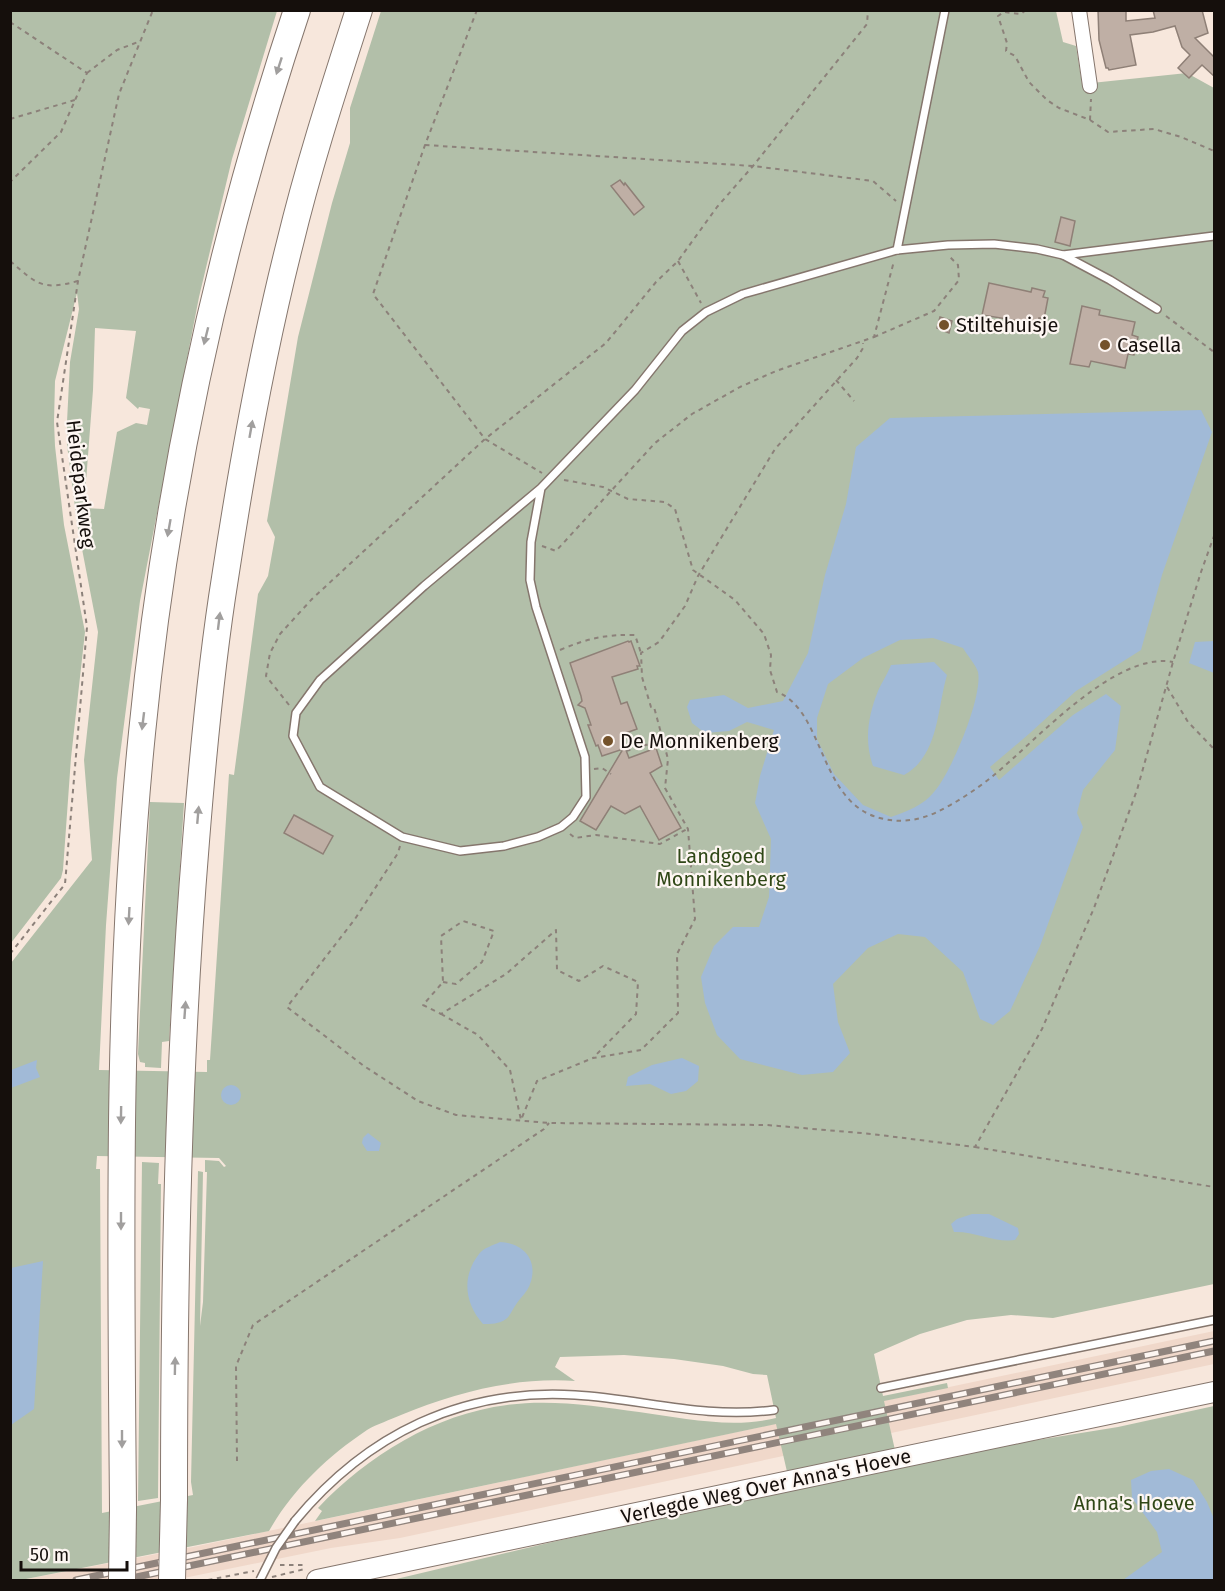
<svg xmlns="http://www.w3.org/2000/svg" width="1225" height="1591" viewBox="0 0 1225 1591" font-family="'Fira Sans',sans-serif">
  <style>
    .built { fill: #f0d8ca }
    .green { fill: #b2bfa9; fill-rule: evenodd }
    .water { fill: #a1bad7; fill-rule: evenodd }
    .building { fill: #bfafa5; stroke: #8f8077; stroke-width: 1.5 }
    .lines { fill: none; stroke-linecap: round; stroke-linejoin: round }
    .service-casing { stroke: #85766d; stroke-width: 10 }
    .minor-casing { stroke: #85766d; stroke-width: 16 }
    .secondary-casing { stroke: #85766d; stroke-width: 22 }
    .motorway-casing { stroke: #85766d; stroke-width: 28 }
    .path { stroke: #8c817a; stroke-width: 2; stroke-dasharray: 4.5 4.5; stroke-linecap: butt }
    .service { stroke: #fff; stroke-width: 7 }
    .minor { stroke: #fff; stroke-width: 14 }
    .secondary { stroke: #fff; stroke-width: 20 }
    .motorway { stroke: #fff; stroke-width: 26 }
    .rail-casing { stroke: #90847d; stroke-width: 7 }
    .rail { stroke: #fdf6f2; stroke-width: 4.5; stroke-dasharray: 14; stroke-linecap: butt }
    .service-bridge-casing { stroke: #85766d; stroke-width: 10; stroke-linecap: butt }
    .motorway-bridge-casing { stroke: #85766d; stroke-width: 28; stroke-linecap: butt }
    .service-bridge { stroke: #fff; stroke-width: 7 }
    .motorway-bridge { stroke: #fff; stroke-width: 26 }
    .oneway { fill: #a19f9e }
    .poi-dot { fill: #74522a; stroke: #fdf6f2; stroke-width: 2 }
    .labels { text-anchor: middle; dominant-baseline: central; stroke-width: 4.5; stroke-linejoin: round; paint-order: stroke }
    .poi-label { font-size: 20px; fill: #150f0c; stroke: #fdf6f2; text-anchor: start }
    .street-label { font-size: 20px; fill: #150f0c; stroke: #fdf6f2 }
    .park-label { font-size: 20px; fill: #2f4716; stroke: #fdf6f2 }
  </style>
  <rect width="100%" height="100%" fill="#f7e7dc"/>
  <!-- built -->
  <path class="built" d="M1214 1331V1364L400 1538 331 1548 174 1580H21L193 1547Z"/>
  <!-- green -->
  <g class="green">
    <path d="M11 11H277L232 159 199 297 140 601 117 778 106 925 99 1070 207 1072V1060H210L229 774 234 775 258 594 268 576 275 537 267 521 298 337 332 203 350 143V108L381 11H1056L1063 42 1076 46 1082 84 1187 73 1214 88V1284L1053 1318 1011 1315 967 1320 920 1334 874 1354 883 1396 947 1383 948 1388 884 1401 899 1468 958 1453 1118 1427 1214 1406V1580H392L548 1543 791 1489 776 1424 315 1521 322 1511 318 1508C367 1456 435 1414 507 1405 551 1399 596 1406 639 1412 684 1418 731 1429 776 1418L767 1375 753 1374 723 1366 674 1359 624 1355 560 1357 555 1367 575 1381C515 1377 456 1392 401 1415 390 1420 377 1424 367 1430 327 1457 293 1489 269 1531L21 1580H11V963L92 860 84 760 98 632 77 523 67 445V422L70 362 79 309 77 293 55 381 54 422 55 446 64 525 85 632 71 758 63 870 61 878 11 943ZM95 328 136 331 126 398 138 409 139 407 150 409 147 425 136 423 117 432 104 509 84 508 93 390ZM97 1156 219 1158 226 1166 224 1167 219 1161 205 1160V1172H207L203 1302 200 1326 203 1172 198 1171 191 1482 193 1495 102 1513 100 1169H96Z"/>
    <path d="M150 802 184 803 169 1041 162 1042 161 1068 145 1067V1063L140 1062 138 1054Z"/>
    <path d="M142 1162 159 1163 158 1184H161L158 1498 138 1501Z"/>
  </g>
  <!-- water -->
  <g class="water">
    <path d="M1201 410 1212 432 1162 575 1141 650 1076 691 1030 733 990 767 999 780 1073 715 1106 694 1121 706 1115 750 1083 790 1077 813 1083 827 1040 946 1010 1011 993 1025 980 1019 963 972 925 937 898 934 868 948 833 984 838 1022 850 1053 833 1072 802 1075 740 1059 717 1035 705 1003 701 977 714 946 733 927H759L769 897 771 839 755 803 760 776 774 730 747 722 729 731 705 733 692 723 687 707 690 700 724 695 748 708 783 701 808 653 825 575 846 504 856 447 890 418ZM933 638 963 648C967 655 976 665 978 672 983 697 951 773 934 792 924 805 906 812 891 817L863 805 834 774 817 739V718L828 684 863 658 900 640Z"/>
    <path d="M1214 641V673L1189 663 1195 642Z"/>
    <path d="M934 662 947 675C937 709 939 756 904 775L873 766C864 741 868 716 878 691 882 682 887 675 891 665Z"/>
    <path d="M682 1058 699 1066 698 1081 686 1091 671 1094 650 1084 626 1086 628 1077 652 1065Z"/>
    <path d="M37 1060 36 1068 40 1077 11 1088V1070Z"/>
    <circle cx="231" cy="1095" r="10"/>
    <path d="M368 1133 381 1143 379 1151H367L362 1143 363 1138Z"/>
    <path d="M972 1214H989L1018 1228 1019 1234 1015 1240C995 1243 974 1231 954 1232L951 1224 957 1219Z"/>
    <path d="M500 1242C523 1243 539 1260 530 1284 528 1291 521 1297 517 1303 513 1308 511 1315 506 1319 499 1324 491 1324 483 1324 465 1304 461 1277 479 1254 483 1248 494 1245 500 1242Z"/>
    <path d="M43 1261 34 1409 11 1425V1268Z"/>
    <path d="M1169 1469 1193 1480 1207 1502 1214 1519V1580H1123L1162 1552 1157 1532 1132 1498 1131 1480 1151 1471Z"/>
  </g>
  <!-- building -->
  <g class="building">
    <path d="M1098 10H1126V21L1155 18 1153 10H1202L1208 33 1195 38 1215 58V77L1202 65 1189 78 1178 68 1190 55 1182 47 1175 26 1153 32 1130 35 1136 65 1109 70 1108 68H1106L1099 40Z"/>
    <path d="M620 180 624 185 625 183 644 207 634 215 611 186Z"/>
    <path d="M1061 217 1075 221 1070 246 1055 242Z"/>
    <path d="M989 283 1031 292 1032 288 1045 291 1043 297 1048 298 1044 319 1039 318 1038 324 982 315Z"/>
    <path d="M1082 306 1100 310 1099 315 1135 322 1132 335 1138 337 1134 355 1128 354 1125 368 1091 361 1089 367 1070 364Z"/>
    <path d="M940 317 952 321 949 333 937 328Z"/>
    <path d="M628 641 629 642 631 641 640 666H637L638 669 612 677 621 704 627 702 637 729 623 734 624 736 621 737 629 758 656 748 662 766 650 773 681 828 659 840 640 806 625 814 611 806 596 830 580 821 623 749 602 756 598 745 596 746 588 725H591L585 708 578 705 582 701 581 696 570 663Z"/>
    <path d="M294 815 333 836 323 854 284 833Z"/>
  </g>
  <g class="lines">
    <!-- service casing -->
    <g class="service-casing">
      <g id="service">
        <path d="M897 250 945 10"/>
        <path d="M1157 309 1110 280 1063 255 1214 236"/>
        <path d="M541 488 531 542 530 580 536 607 585 757 586 797 573 817 561 827 538 837 504 846 460 851 402 837 320 787 293 736 296 713 320 680 424 586 541 488 635 390 682 331 706 312 743 294 897 250 948 245 994 244 1037 249 1063 255"/>
        <path d="M881 1388 1214 1320"/>
        <path d="M295 1521C367 1434 462 1388 575 1395 643 1399 703 1419 774 1410"/>
      </g>
    </g>
    <!-- minor casing -->
    <g class="minor-casing">
      <path id="minor" d="M1079 10 1090 86"/>
    </g>
    <!-- secondary casing -->
    <g class="secondary-casing">
      <path id="secondary" d="M317 1580 1214 1392"/>
    </g>
    <!-- motorway casing -->
    <g class="motorway-casing">
      <g id="motorway">
        <path d="M174 1500C174 1280 178 1060 196 841 203 753 211 665 225 578 242 466 262 353 290 243 309 164 334 88 359 10"/>
        <path d="M123 1510C121 1251 116 991 142 733 166 487 219 244 297 10"/>
      </g>
    </g>
    <!-- path -->
    <g class="path">
      <path d="M477 10 425 145 373 294 485 439 542 473"/>
      <path d="M1026 10 1021 14 1004 12 998 16 1007 43 1006 51 1015 56 1029 82 1047 100 1059 108 1090 120 1108 132 1154 129 1181 137 1214 151"/>
      <path d="M10 22 87 73 61 132 10 182"/>
      <path d="M87 73 117 50 138 42"/>
      <path d="M10 119 75 100"/>
      <path d="M1090 120 1091 99"/>
      <path d="M425 145 753 166 873 181 896 201"/>
      <path d="M10 261C37 284 42 291 78 281"/>
      <path d="M678 261 701 303"/>
      <path d="M1166 316 1214 352"/>
      <path d="M874 337 934 311 959 280 958 265 948 255"/>
      <path d="M836 380 854 401"/>
      <path d="M564 480 603 487 628 499 665 502 675 509 693 570 735 600 764 634 771 655 770 670 777 692C826 711 818 806 884 819 902 823 920 820 937 812 956 803 977 789 994 775 1036 741 1115 651 1173 662"/>
      <path d="M542 546 556 551 655 443 692 414 740 387 776 371 874 337 894 261"/>
      <path d="M560 650C586 639 606 634 635 635L641 653"/>
      <path d="M1167 687 1188 722 1214 749"/>
      <path d="M289 705 266 676 270 653 280 634 312 599 485 439 606 343 656 282 678 261 717 207 753 166 867 24 868 10"/>
      <path d="M626 751 662 740"/>
      <path d="M594 769 602 768 611 774"/>
      <path d="M570 834 575 838 596 835 660 844 687 829"/>
      <path d="M400 846 398 853 355 919 287 1007 364 1066 418 1101 456 1115 549 1123 767 1125 872 1134 975 1147 1042 1029 1094 908 1137 790 1173 662 1201 572 1214 536"/>
      <path d="M10 954 65 884 87 627 57 422 78 281 119 94 153 10"/>
      <path d="M443 982 456 984 482 962 494 931 463 921 441 936 443 982 423 1005 441 1014 506 974 556 930 557 970 579 981 603 966 638 982 636 1014 593 1058"/>
      <path d="M441 1014 478 1035 510 1070 521 1120 537 1081 593 1058 641 1050 678 1013 677 954 695 919 688 829 665 788 668 759 654 707H651L642 677 641 653 659 642 685 606 698 576 775 449 857 358 863 348V343"/>
      <path d="M975 1147 1214 1187"/>
      <path d="M237 1461 236 1366 253 1325 544 1129 549 1123"/>
      <path d="M280 1565H307"/>
      <path d="M272 1577 305 1569"/>
      <path d="M208 1580 254 1571"/>
    </g>
    <!-- service -->
    <use href="#service" class="service"/>
    <!-- minor -->
    <use href="#minor" class="minor"/>
    <!-- secondary -->
    <use href="#secondary" class="secondary"/>
    <!-- motorway -->
    <use href="#motorway" class="motorway"/>
    <!-- rail casing -->
    <g class="rail-casing">
      <g id="rail">
        <path d="M76 1580 1214 1341"/>
        <path d="M122 1580 1214 1351"/>
      </g>
    </g>
    <!-- rail -->
    <use href="#rail" class="rail"/>
    <!-- service-bridge casing -->
    <g class="service-bridge-casing">
      <path id="service-bridge" d="M260 1580 276 1548 295 1521"/>
    </g>
    <!-- motorway-bridge casing -->
    <g class="motorway-bridge-casing">
      <g id="motorway-bridge">
        <path d="M122 1580 123 1510"/>
        <path d="M172 1580 174 1500"/>
      </g>
    </g>
    <!-- service-bridge -->
    <use href="#service-bridge" class="service-bridge"/>
    <!-- motorway-bridge -->
    <use href="#motorway-bridge" class="motorway-bridge"/>
  </g>
  <!-- one-way arrows -->
  <defs><path id="oneway-solid" d="M-6-.8H1V-3.2L6.5 0L1 3.2V.8H-6Z" transform="scale(1.5)"/></defs>
  <g class="oneway">
    <use href="#oneway-solid" transform="translate(279 66) rotate(108)"/>
    <use href="#oneway-solid" transform="translate(206 336) rotate(104)"/>
    <use href="#oneway-solid" transform="translate(251 429) rotate(-80)"/>
    <use href="#oneway-solid" transform="translate(169 528) rotate(100)"/>
    <use href="#oneway-solid" transform="translate(219 621) rotate(-83)"/>
    <use href="#oneway-solid" transform="translate(143 721) rotate(97)"/>
    <use href="#oneway-solid" transform="translate(198 815) rotate(-85)"/>
    <use href="#oneway-solid" transform="translate(129 916) rotate(93)"/>
    <use href="#oneway-solid" transform="translate(185 1010) rotate(-86)"/>
    <use href="#oneway-solid" transform="translate(121 1115) rotate(91)"/>
    <use href="#oneway-solid" transform="translate(121 1221) rotate(90)"/>
    <use href="#oneway-solid" transform="translate(175 1366) rotate(-89)"/>
    <use href="#oneway-solid" transform="translate(122 1439) rotate(90)"/>
  </g>
  <!-- markers -->
  <g class="poi-dot">
    <circle cx="944" cy="325" r="6"/>
    <circle cx="1105" cy="345" r="6"/>
    <circle cx="608" cy="741" r="6"/>
  </g>
  <g class="labels">
    <!-- poi labels -->
    <g class="poi-label">
      <text x="956" y="325">Stiltehuisje</text>
      <text x="1117" y="345">Casella</text>
      <text x="620" y="741">De Monnikenberg</text>
    </g>
    <!-- street labels -->
    <g class="street-label">
      <text transform="translate(81 484) rotate(83)">Heideparkweg</text>
      <text transform="translate(766 1486) rotate(-12)">Verlegde Weg Over Anna's Hoeve</text>
    </g>
    <!-- park labels -->
    <g class="park-label">
      <text x="721" y="856">Landgoed<tspan x="721" dy="23">Monnikenberg</tspan></text>
      <text x="1134" y="1503">Anna's Hoeve</text>
    </g>
  </g>
  <!-- border -->
  <rect width="1225" height="1591" fill="none" stroke="#150f0c" stroke-width="24"/>
  <!-- scale -->
  <path d="M21 1561v9h106v-9" fill="none" stroke="#150f0c" stroke-width="3"/>
  <text x="30" y="1561" font-size="18" fill="#150f0c" stroke="#fdf6f2" stroke-width="4.5" paint-order="stroke">50 m</text>
</svg>
